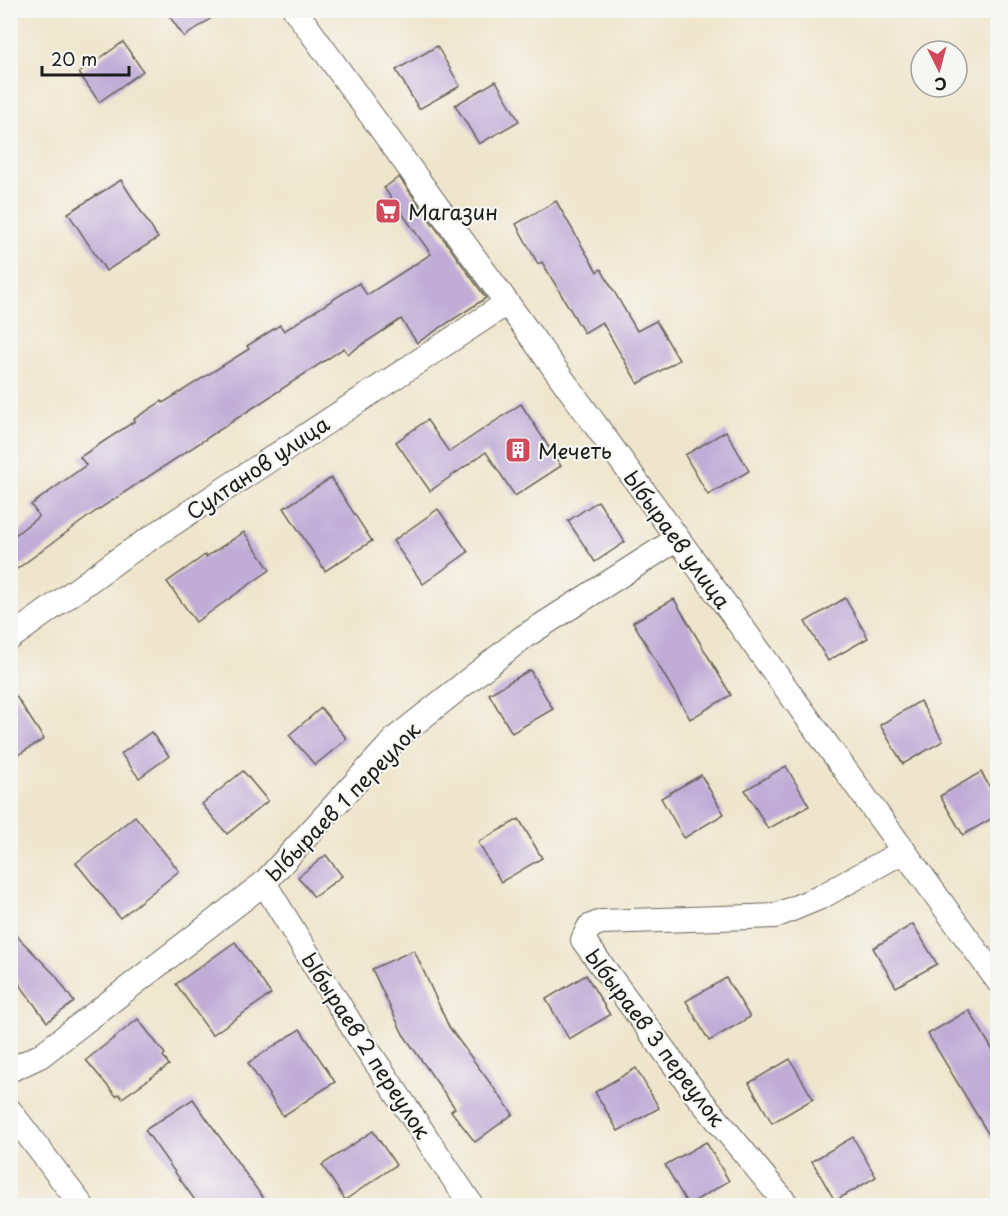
<svg xmlns="http://www.w3.org/2000/svg" width="1008" height="1216" viewBox="0 0 1008 1216" font-family="'Playpen Sans',sans-serif">
  <style>
    .building { fill: #c0acd7 }
    .lines { fill: none; stroke-linecap: round; stroke-linejoin: round }
    .street-casing { stroke: #66625a; stroke-width: 26 }
    .street { stroke: #fff; stroke-width: 24 }
    .labels { text-anchor: middle; dominant-baseline: central; stroke-width: 4.5; stroke-linejoin: round; paint-order: stroke }
    .poi-label { font-size: 21px; fill: #1c1c1c; stroke: #f6f6f2; text-anchor: start }
    .street-label { font-size: 21px; fill: #1c1c1c; stroke: #f6f6f2 }
  </style>
  <rect width="100%" height="100%" fill="#f6f6f2"/>
  <filter id="ink" filterUnits="userSpaceOnUse"><feTurbulence type="fractalNoise" baseFrequency=".0167" numOctaves="2"/><feDisplacementMap in="SourceGraphic" scale="12" xChannelSelector="R" yChannelSelector="G"/><feConvolveMatrix kernelMatrix="1 2 1 2 8 2 1 2 1" color-interpolation-filters="sRGB"/></filter>
  <filter id="wash" filterUnits="userSpaceOnUse"><feTurbulence type="fractalNoise" baseFrequency=".008" numOctaves="4" result="noise"/><feDisplacementMap in="SourceGraphic" scale="24" xChannelSelector="R" yChannelSelector="G"/><feGaussianBlur stdDeviation="1.35" result="paint"/><feColorMatrix in="noise" values="0 0 0 0 0 0 0 0 0 0 0 0 0 0 0 0 0 1.4 0 .05"/><feComposite in="paint" operator="in"/></filter>
  <g filter="url(#wash)">
    <rect width="100%" height="100%" fill="#efe5cc"/>
    <g id="blocks">
      <!-- building -->
      <g class="building">
        <path d="M165 10H223L184 37Z"/>
        <path d="M123 42 143 71 99 102 79 73Z"/>
        <path d="M437 46 460 86 419 109 396 70Z"/>
        <path d="M496 81 519 121 479 144 455 105Z"/>
        <path d="M399 177 486 298 417 343 401 319 348 354 344 348 96 511 10 574V539L39 516 31 505 86 465 80 457 135 421 134 419 162 401 163 403 249 349 247 346 280 325 284 331 359 283 367 295 431 254 384 188Z"/>
        <path d="M121 180 158 238 106 271 68 213Z"/>
        <path d="M556 201 597 272 601 269 637 331 656 321 679 360 638 384 602 322 584 333 542 262 538 264 516 224Z"/>
        <path d="M521 404 561 466 515 496 486 452 430 491 396 442 427 420 449 452Z"/>
        <path d="M726 431 749 471 708 495 685 455Z"/>
        <path d="M331 478 372 541 325 571 284 508Z"/>
        <path d="M598 501 625 542 595 562 568 521Z"/>
        <path d="M438 509 468 552 423 584 393 541Z"/>
        <path d="M244 532 270 570 196 622 167 582 205 555 206 557Z"/>
        <path d="M845 598 868 638 828 661 805 622Z"/>
        <path d="M674 599 731 695 690 719 633 622Z"/>
        <path d="M530 670 553 709 512 733 489 694Z"/>
        <path d="M10 687 44 739 10 760Z"/>
        <path d="M920 701 943 741 903 764 880 725Z"/>
        <path d="M321 708 347 739 315 765 289 735Z"/>
        <path d="M151 732 169 756 139 778 121 754Z"/>
        <path d="M786 766 809 806 768 829 745 790Z"/>
        <path d="M243 771 268 801 227 834 202 804Z"/>
        <path d="M981 772 998 801V815L963 835 940 796Z"/>
        <path d="M701 775 724 814 684 838 661 798Z"/>
        <path d="M135 816 179 871 120 918 76 863Z"/>
        <path d="M519 819 542 858 501 882 478 842Z"/>
        <path d="M326 855 342 876 314 897 298 877Z"/>
        <path d="M913 924 937 964 896 987 873 948Z"/>
        <path d="M10 929 56 976 74 1002 47 1022 10 971Z"/>
        <path d="M235 942 271 994 212 1035 176 984Z"/>
        <path d="M414 950 449 1027 513 1114 475 1142 451 1111 455 1108 403 1034 372 969Z"/>
        <path d="M586 975 610 1015 569 1039 546 999Z"/>
        <path d="M726 978 750 1017 709 1041 686 1001Z"/>
        <path d="M969 1010 998 1059V1150L928 1034Z"/>
        <path d="M138 1019 165 1054 163 1056 169 1065 122 1098 119 1094 116 1096 86 1060Z"/>
        <path d="M300 1029 335 1082 283 1116 248 1063Z"/>
        <path d="M790 1059 813 1099 772 1123 749 1083Z"/>
        <path d="M636 1068 659 1108 618 1131 595 1092Z"/>
        <path d="M193 1099 248 1177 269 1206H199L145 1130Z"/>
        <path d="M373 1131 396 1165 345 1200 322 1165Z"/>
        <path d="M853 1137 876 1177 835 1201 812 1161Z"/>
        <path d="M706 1142 729 1181 688 1205 665 1165Z"/>
      </g>
    </g>
  </g>
  <g filter="url(#ink)">
    <use href="#blocks" fill-opacity="0" stroke="#66625a" stroke-width="1.5"/>
    <g class="lines">
      <!-- street casing -->
      <g class="street-casing">
        <g id="street">
          <path d="M295 10 998 981"/>
          <path d="M10 638 122 557 507 303"/>
          <path d="M264 883 355 1031 472 1206"/>
          <path d="M10 1070 40 1056 264 883 396 738 522 638 677 539"/>
          <path d="M10 1111 82 1206"/>
          <path d="M788 1206 696 1094 583 940 589 927 601 922 775 916 821 897 904 851"/>
        </g>
      </g>
      <!-- street -->
      <use href="#street" class="street"/>
    </g>
  </g>
  <!-- icons -->
  <defs>
    <g id="supermarket-square" transform="scale(1.35)"><rect x="-9" y="-9" width="18" height="18" rx="4" fill="#d1495b" stroke="#f6f6f2"/><path d="M-6-5.5h2.5l.6 2H6L4.5 2H-2.5L-4.4-4H-6ZM-1.5 3.2a1.3 1.3 0 1 0 .1 0ZM3 3.2a1.3 1.3 0 1 0 .1 0Z" fill="#fff"/></g>
    <g id="building-square" transform="scale(1.35)"><rect x="-9" y="-9" width="18" height="18" rx="4" fill="#d1495b" stroke="#f6f6f2"/><path d="M-4-6H4V6H1V3H-1V6H-4ZM-2.5-4.3h1.7v1.8h-1.7ZM.8-4.3h1.7v1.8H.8ZM-2.5-1h1.7V.8h-1.7ZM.8-1h1.7V.8H.8Z" fill="#fff"/></g>
  </defs>
  <g fill-rule="evenodd">
    <use href="#supermarket-square" x="388" y="211"/>
    <use href="#building-square" x="518" y="450"/>
  </g>
  <g class="labels">
    <!-- poi labels -->
    <g class="poi-label">
      <text x="408" y="211">Магазин</text>
      <text x="538" y="450">Мечеть</text>
    </g>
    <!-- street labels -->
    <g class="street-label">
      <text transform="translate(257 467) rotate(-34)">Султанов улица</text>
      <text transform="translate(678 539) rotate(54)">Ыбыраев улица</text>
      <text transform="translate(342 801) rotate(-46)">Ыбыраев 1 переулок</text>
      <text transform="translate(656 1037) rotate(53)">Ыбыраев 3 переулок</text>
      <text transform="translate(367 1045) rotate(57)">Ыбыраев 2 переулок</text>
    </g>
  </g>
  <!-- margin -->
  <rect width="1008" height="1216" fill="none" stroke="#f6f6f2" stroke-width="36"/>
  <!-- north arrow -->
  <g transform="translate(939 69) rotate(174)"><circle r="28" fill="#f6f6f2" stroke="#9f9f9c" stroke-width="1.5"/>
  <path d="M0-4.5L10 22L0 15L-10 22Z" fill="#d1495b"/>
  <text y="-9" font-size="16" font-weight="bold" text-anchor="middle" fill="#1c1c1c">С</text>
  </g>
  <!-- scale -->
  <path d="M42 66v9h87v-9" fill="none" stroke="#1c1c1c" stroke-width="3"/>
  <text x="51" y="66" font-size="18" fill="#1c1c1c" stroke="#f6f6f2" stroke-width="4.5" paint-order="stroke">20 m</text>
</svg>
